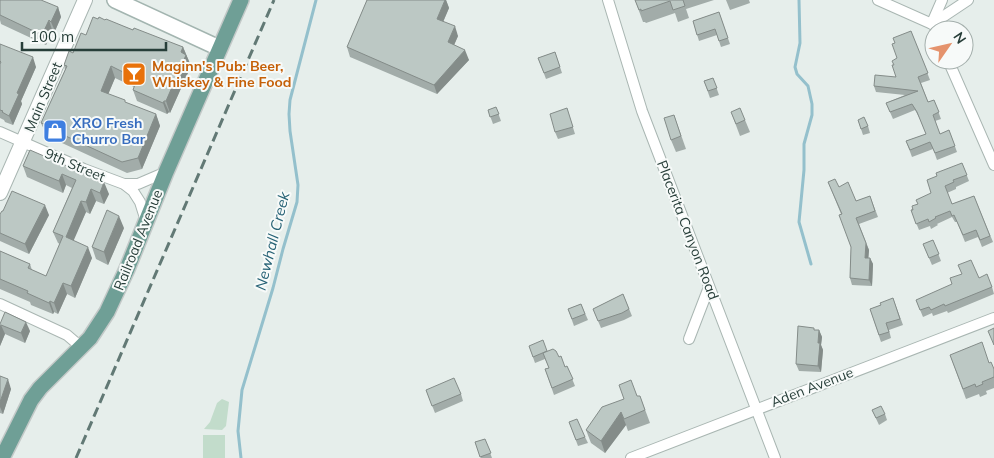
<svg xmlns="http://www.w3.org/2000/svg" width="994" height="458" viewBox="0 0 994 458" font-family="Mulish,sans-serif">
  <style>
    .green { fill: #c2dccb }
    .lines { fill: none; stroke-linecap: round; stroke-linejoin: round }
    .stream { stroke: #94c0cc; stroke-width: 3 }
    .minor-casing { stroke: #a9b6b2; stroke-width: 12 }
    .tertiary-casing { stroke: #a9b6b2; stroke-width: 16 }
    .secondary-casing { stroke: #a3b5b0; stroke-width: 18 }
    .primary-casing { stroke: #c3c9c8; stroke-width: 18 }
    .minor { stroke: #fff; stroke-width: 10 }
    .tertiary { stroke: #fff; stroke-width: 14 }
    .secondary { stroke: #fff; stroke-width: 15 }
    .primary { stroke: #6f9f96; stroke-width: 15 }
    .rail { stroke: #627975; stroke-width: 3; stroke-dasharray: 10 5; stroke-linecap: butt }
    .wall { fill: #a2aca9 }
    .shaded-wall { fill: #848c89 }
    .building { fill: #bcc8c4; stroke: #848c89 }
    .labels { text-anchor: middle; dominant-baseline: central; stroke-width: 4; stroke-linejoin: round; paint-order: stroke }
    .food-label { font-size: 14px; font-weight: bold; fill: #c56008; stroke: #f7faf9; text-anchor: start }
    .street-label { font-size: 14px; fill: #273e39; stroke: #f7faf9 }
    .shop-label { font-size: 14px; font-weight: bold; fill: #366cbe; stroke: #f7faf9; text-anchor: start }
    .water-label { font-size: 15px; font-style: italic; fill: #266275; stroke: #f7faf9 }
  </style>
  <rect width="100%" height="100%" fill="#e6eeeb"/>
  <!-- green -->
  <g class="green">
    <path d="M222 399 229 402 226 426 222 430 204 429 210 422 217 403Z"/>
    <rect x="203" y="435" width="22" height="23"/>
  </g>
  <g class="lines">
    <!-- stream -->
    <g class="stream">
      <path d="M799 0 800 43 795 67 797 74 808 86 812 104V115L804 144V170L799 222 811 264"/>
      <path d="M241 458 238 431 242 390 273 288 283 249 297 202 298 185 290 131 289 114 290 100 316 0"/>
    </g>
    <!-- minor casing -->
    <g class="minor-casing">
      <g id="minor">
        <path d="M608 0 642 111 775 458"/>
        <path d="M878 0 932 24"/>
        <path d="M932 23 942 0"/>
        <path d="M932 24 968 0"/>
        <path d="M948 60 994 165"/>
        <path d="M0 132 84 169 124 184 133 191 140 202 146 221"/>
        <path d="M124 184H138L166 172"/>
        <path d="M0 304 67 335 81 347"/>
        <path d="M689 339 709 287"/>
        <path d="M631 458 994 318"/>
      </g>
    </g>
    <!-- tertiary casing -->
    <g class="tertiary-casing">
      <path id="tertiary" d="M0 193 85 0"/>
    </g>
    <!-- secondary casing -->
    <g class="secondary-casing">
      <path id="secondary" d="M115 0 219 48"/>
    </g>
    <!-- primary casing -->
    <g class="primary-casing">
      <path id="primary" d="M2 458 31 400 40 388 90 338 107 312 127 269 166 172 241 0"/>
    </g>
    <!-- minor -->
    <use href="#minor" class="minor"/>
    <!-- tertiary -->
    <use href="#tertiary" class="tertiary"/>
    <!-- secondary -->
    <use href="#secondary" class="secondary"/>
    <!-- primary -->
    <use href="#primary" class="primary"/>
    <!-- rail -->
    <path class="rail" d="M76 458 274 0"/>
  </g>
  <!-- wall -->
  <g class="wall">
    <path d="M0 0 58 7 61 17 55 31 52 30 46 45 1 24 0 20Z"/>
    <path d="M367 0H446L449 8 443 22 458 36 454 45 469 60 437 94 350 57 347 47Z"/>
    <path d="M635 0H714L686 9 689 18 678 22 675 13 646 23 645 22H643Z"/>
    <path d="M726 0H749L750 3 730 10Z"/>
    <path d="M719 12 730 44 721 47 717 35 699 41 693 21Z"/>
    <path d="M98 19 105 20 183 47 191 66 170 113 169 112 167 114 137 101 133 90 134 87 115 78 108 94 126 103 156 114 160 126 142 169 127 173 49 137 48 135 46 134 41 123 65 70 64 65Z"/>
    <path d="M911 31 930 80 921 83 928 102 934 100 941 119 935 121 940 134 949 130 957 152 937 160 933 149 912 157 906 141 926 134 920 119 915 110 893 119 886 103 905 95 876 92 874 86 896 77 894 65 897 58 895 43Z"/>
    <path d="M0 44 36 67 21 101 22 104 13 125 5 122 4 120 0 118Z"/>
    <path d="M555 52 562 73 546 79 538 58Z"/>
    <path d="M713 78 719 95 710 98 704 81Z"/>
    <path d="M496 107 501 121 493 124 488 110Z"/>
    <path d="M567 108 575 134 558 139 555 132Z"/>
    <path d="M731 112 745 120 750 132 740 136Z"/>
    <path d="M674 115 686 149 676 152 671 140Z"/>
    <path d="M858 120 868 126 870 133 863 135Z"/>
    <path d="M30 150 109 194 104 204 96 201 90 214 86 212 73 240 92 258 75 298 67 294 58 314 54 312 53 314 31 305 30 302 0 289V251L30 264 32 270 46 276 60 244 58 243 53 232 72 188 66 185 63 193 27 177 23 166Z"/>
    <path d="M962 163 969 181 956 187V189L947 193 952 204 974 196 993 242 982 247 978 237 965 242 957 222H955L952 217 937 224 938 225 931 229 930 226 919 230 911 210 931 193Z"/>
    <path d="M828 182 839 187 856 201 870 196 878 217 859 224 869 250 868 258H870L873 264 872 286 852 285 850 278 851 247 841 214Z"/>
    <path d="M3 211 49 215 29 254 0 241V214Z"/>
    <path d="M124 228 108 265 96 259 92 247Z"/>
    <path d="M933 240 941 261 932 265 923 244Z"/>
    <path d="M979 278 992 287 994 294 948 313 947 311 933 316 932 313 923 317 916 300Z"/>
    <path d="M623 294 632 316 624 320 601 328 593 309Z"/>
    <path d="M893 298 903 325 889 330 891 338 881 342 870 309 881 305Z"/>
    <path d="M581 304 588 320 574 326 568 309Z"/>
    <path d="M0 324 30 331 25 343 5 334 0 346Z"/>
    <path d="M815 330H819L822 337 821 345 823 350 821 372 799 371 796 364Z"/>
    <path d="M529 346 547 351 559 357 565 367 567 366 575 386 554 395 545 369 549 368 545 359 535 363Z"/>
    <path d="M950 355 989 363 994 369V388L986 391 987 394 980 397 979 394 966 399Z"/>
    <path d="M0 376 11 389 3 414 0 413Z"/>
    <path d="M426 390 461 394 463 401 435 413Z"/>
    <path d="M637 396H640L650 423 628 431 626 425 605 453 591 443 586 430Z"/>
    <path d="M872 410 885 414 887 420 879 425Z"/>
    <path d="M569 422 585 437 588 443 578 446Z"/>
    <path d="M485 439 492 458H481L475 442Z"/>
  </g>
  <!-- shaded-wall -->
  <g class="shaded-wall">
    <path d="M445 0H446L449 8 440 29 437 19Z"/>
    <path d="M58 7 61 17 55 31 51 22Z"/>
    <path d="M49 20 52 30 46 45 42 35Z"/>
    <path d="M455 26 458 36 451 52 448 42Z"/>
    <path d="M183 47 191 66 170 113 166 101 181 52Z"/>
    <path d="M465 50 469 60 437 94 434 85Z"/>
    <path d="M33 57 36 67 21 101 22 104 13 125 9 116 17 93Z"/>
    <path d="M111 66 115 78 105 102 101 91Z"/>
    <path d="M164 101 169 112 167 114 163 103Z"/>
    <path d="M156 114 160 126 142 169 138 158Z"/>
    <path d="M62 174 66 185 63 193 59 181Z"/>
    <path d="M104 182 109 194 104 204 100 193Z"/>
    <path d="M91 189 96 201 90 214 86 202Z"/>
    <path d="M81 201 86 212 70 249 66 237Z"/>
    <path d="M45 205 49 215 29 254 25 244Z"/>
    <path d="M119 216 124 228 108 265 104 252Z"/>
    <path d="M866 243 869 250 868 264 865 258Z"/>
    <path d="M88 247 92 258 75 298 71 286Z"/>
    <path d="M870 258 873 264 872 286 869 280Z"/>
    <path d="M63 283 67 294 58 314 54 303Z"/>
    <path d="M50 301 54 312 53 314 49 303Z"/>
    <path d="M26 322 30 331 25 343 21 333Z"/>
    <path d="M1 325 5 334 0 346V328Z"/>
    <path d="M819 330 822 337 821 345 823 350 821 372 818 366V343Z"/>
    <path d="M8 379 11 389 3 414 0 407V402Z"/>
    <path d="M621 412 626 425 605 453 601 441Z"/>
  </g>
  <!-- building -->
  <g class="building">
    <path d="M0 0H41L58 7 51 22 49 20 42 35 0 15Z"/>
    <path d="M367 0H445L437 19 455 26 448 42 465 50 434 85 347 47Z"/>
    <path d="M635 0H683L685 6 673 10 670 1 641 11V9L639 10Z"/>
    <path d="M719 12 728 38 719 41 715 29 697 35 693 21Z"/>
    <path d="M93 17 98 19 99 17 105 20 106 19 133 30 134 28 183 47 181 52 186 55 166 101H164L163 103 133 90 137 79 111 66 101 91 125 100V102L156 114 138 158 122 162 44 126 45 124 41 123 67 66 64 65 69 51 73 53 81 33 86 35Z"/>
    <path d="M911 31 928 73 918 77 928 102 934 100 939 112 933 115 940 134 949 130 955 146 935 153 930 142 910 150 906 141 926 134 917 112 912 104 890 112 886 103 918 91 874 86 875 75 896 77 892 65H894L892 61 897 58 892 44 895 43 893 38Z"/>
    <path d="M0 44 33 57 17 93 19 94 9 116 2 112 3 111 0 110V64L1 62 0 61Z"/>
    <path d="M555 52 560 67 544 73 538 58Z"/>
    <path d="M713 78 717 88 708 91 704 81Z"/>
    <path d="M496 107 499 114 490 117 488 110Z"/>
    <path d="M567 108 573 127 555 132 550 114Z"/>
    <path d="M740 108 745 120 736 124 731 112Z"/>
    <path d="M674 115 681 136 671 140 664 118Z"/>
    <path d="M864 117 868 126 861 129 858 120Z"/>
    <path d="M30 150 104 182 100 193 91 189 86 202 81 201 66 237 88 247 71 286 63 283 54 303 50 301 49 303 27 293 28 291 0 279V251L30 264 28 268 46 276 63 236 53 232 76 180 62 174 59 181 23 166Z"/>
    <path d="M962 163 967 175 953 180 954 182 945 186 952 204 974 196 990 236 980 240 976 230 963 235 954 215 952 216 950 211 935 217 936 218 929 222 928 219 916 224 911 210H913L912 206 918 204 916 200 931 193 927 180 937 176 936 173Z"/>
    <path d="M835 179 839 187 848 182 856 201 870 196 875 211 856 218 866 243 865 258H870L869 280 850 278 851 247 839 215 842 214 828 182Z"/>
    <path d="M12 191 45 205 25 244 0 233V214L2 211H3Z"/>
    <path d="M107 210 119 216 104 252 92 247Z"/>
    <path d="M933 240 939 254 929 258 923 244Z"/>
    <path d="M971 260 979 278 987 274 992 287 945 306 944 304 931 310 929 307 920 310 916 300 952 284 950 278 962 274 958 265Z"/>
    <path d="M623 294 629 309 622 313 598 321 593 309Z"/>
    <path d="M893 298 900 319 886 323 889 332 879 335 870 309 881 305 880 303Z"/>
    <path d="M581 304 585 314 572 319 568 309Z"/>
    <path d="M5 312 26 322 21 333 1 325 0 328V324Z"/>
    <path d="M798 326 814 328V330H819L818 343H820L818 366 796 364Z"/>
    <path d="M994 328V345L988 331Z"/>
    <path d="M543 340 547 351 533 357 529 346Z"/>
    <path d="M982 342 989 363 991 362 994 369V377L982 382 983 384 976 387 975 384 963 389 950 355Z"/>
    <path d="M553 349 556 351 559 357 561 356 565 367 567 366 573 379 552 388 545 369 549 368 543 353Z"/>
    <path d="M0 376 8 379 0 402Z"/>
    <path d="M454 378 461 394 432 406 426 390Z"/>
    <path d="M631 380 637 396H640L645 410 624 419 621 412 601 441 586 430 602 407 624 399 619 385Z"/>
    <path d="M881 406 885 414 876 418 872 410Z"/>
    <path d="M577 419 585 437 576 440 569 422Z"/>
    <path d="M485 439 491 453 480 457 475 442Z"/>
  </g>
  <!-- icons -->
  <defs>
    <g id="bar-square" transform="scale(1.25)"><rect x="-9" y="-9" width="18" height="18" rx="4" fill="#e8710a" stroke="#f7faf9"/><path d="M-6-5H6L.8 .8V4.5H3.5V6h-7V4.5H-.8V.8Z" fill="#fff"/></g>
    <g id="shop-square" transform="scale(1.25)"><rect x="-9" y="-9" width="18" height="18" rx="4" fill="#3f7fe0" stroke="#f7faf9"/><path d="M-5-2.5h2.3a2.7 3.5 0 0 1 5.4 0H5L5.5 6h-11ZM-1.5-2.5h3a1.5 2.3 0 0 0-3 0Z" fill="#fff"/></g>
  </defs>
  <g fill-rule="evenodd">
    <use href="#bar-square" x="134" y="74"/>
    <use href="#shop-square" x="55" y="131"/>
  </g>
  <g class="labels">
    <!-- food labels -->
    <g class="food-label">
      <text x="152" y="66">Maginn's Pub: Beer,<tspan x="152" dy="16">Whiskey &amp; Fine Food</tspan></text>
    </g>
    <!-- street labels -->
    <g class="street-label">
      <text transform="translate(43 97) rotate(-67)">Main Street</text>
      <text transform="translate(75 165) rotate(23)">9th Street</text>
      <text transform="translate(688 230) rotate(69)">Placerita Canyon Road</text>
      <text transform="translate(138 240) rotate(-68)">Railroad Avenue</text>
      <text transform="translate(812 387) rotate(-21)">Aden Avenue</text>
    </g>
    <!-- shop labels -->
    <g class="shop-label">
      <text x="72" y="123">XRO Fresh<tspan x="72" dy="16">Churro Bar</tspan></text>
    </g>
    <!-- water labels -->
    <g class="water-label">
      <text transform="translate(272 241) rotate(-76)">Newhall Creek</text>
    </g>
  </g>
  <!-- north arrow -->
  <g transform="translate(949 45) rotate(56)"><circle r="24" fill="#f7faf9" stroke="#a4afac"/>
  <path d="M0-4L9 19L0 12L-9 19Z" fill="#e5936d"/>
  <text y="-8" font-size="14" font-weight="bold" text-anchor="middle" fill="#273e39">N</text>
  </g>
  <!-- scale -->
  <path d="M22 42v8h144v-8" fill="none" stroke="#273e39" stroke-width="2.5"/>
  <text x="30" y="42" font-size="15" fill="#273e39" stroke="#f7faf9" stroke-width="4" paint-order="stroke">100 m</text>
</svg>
